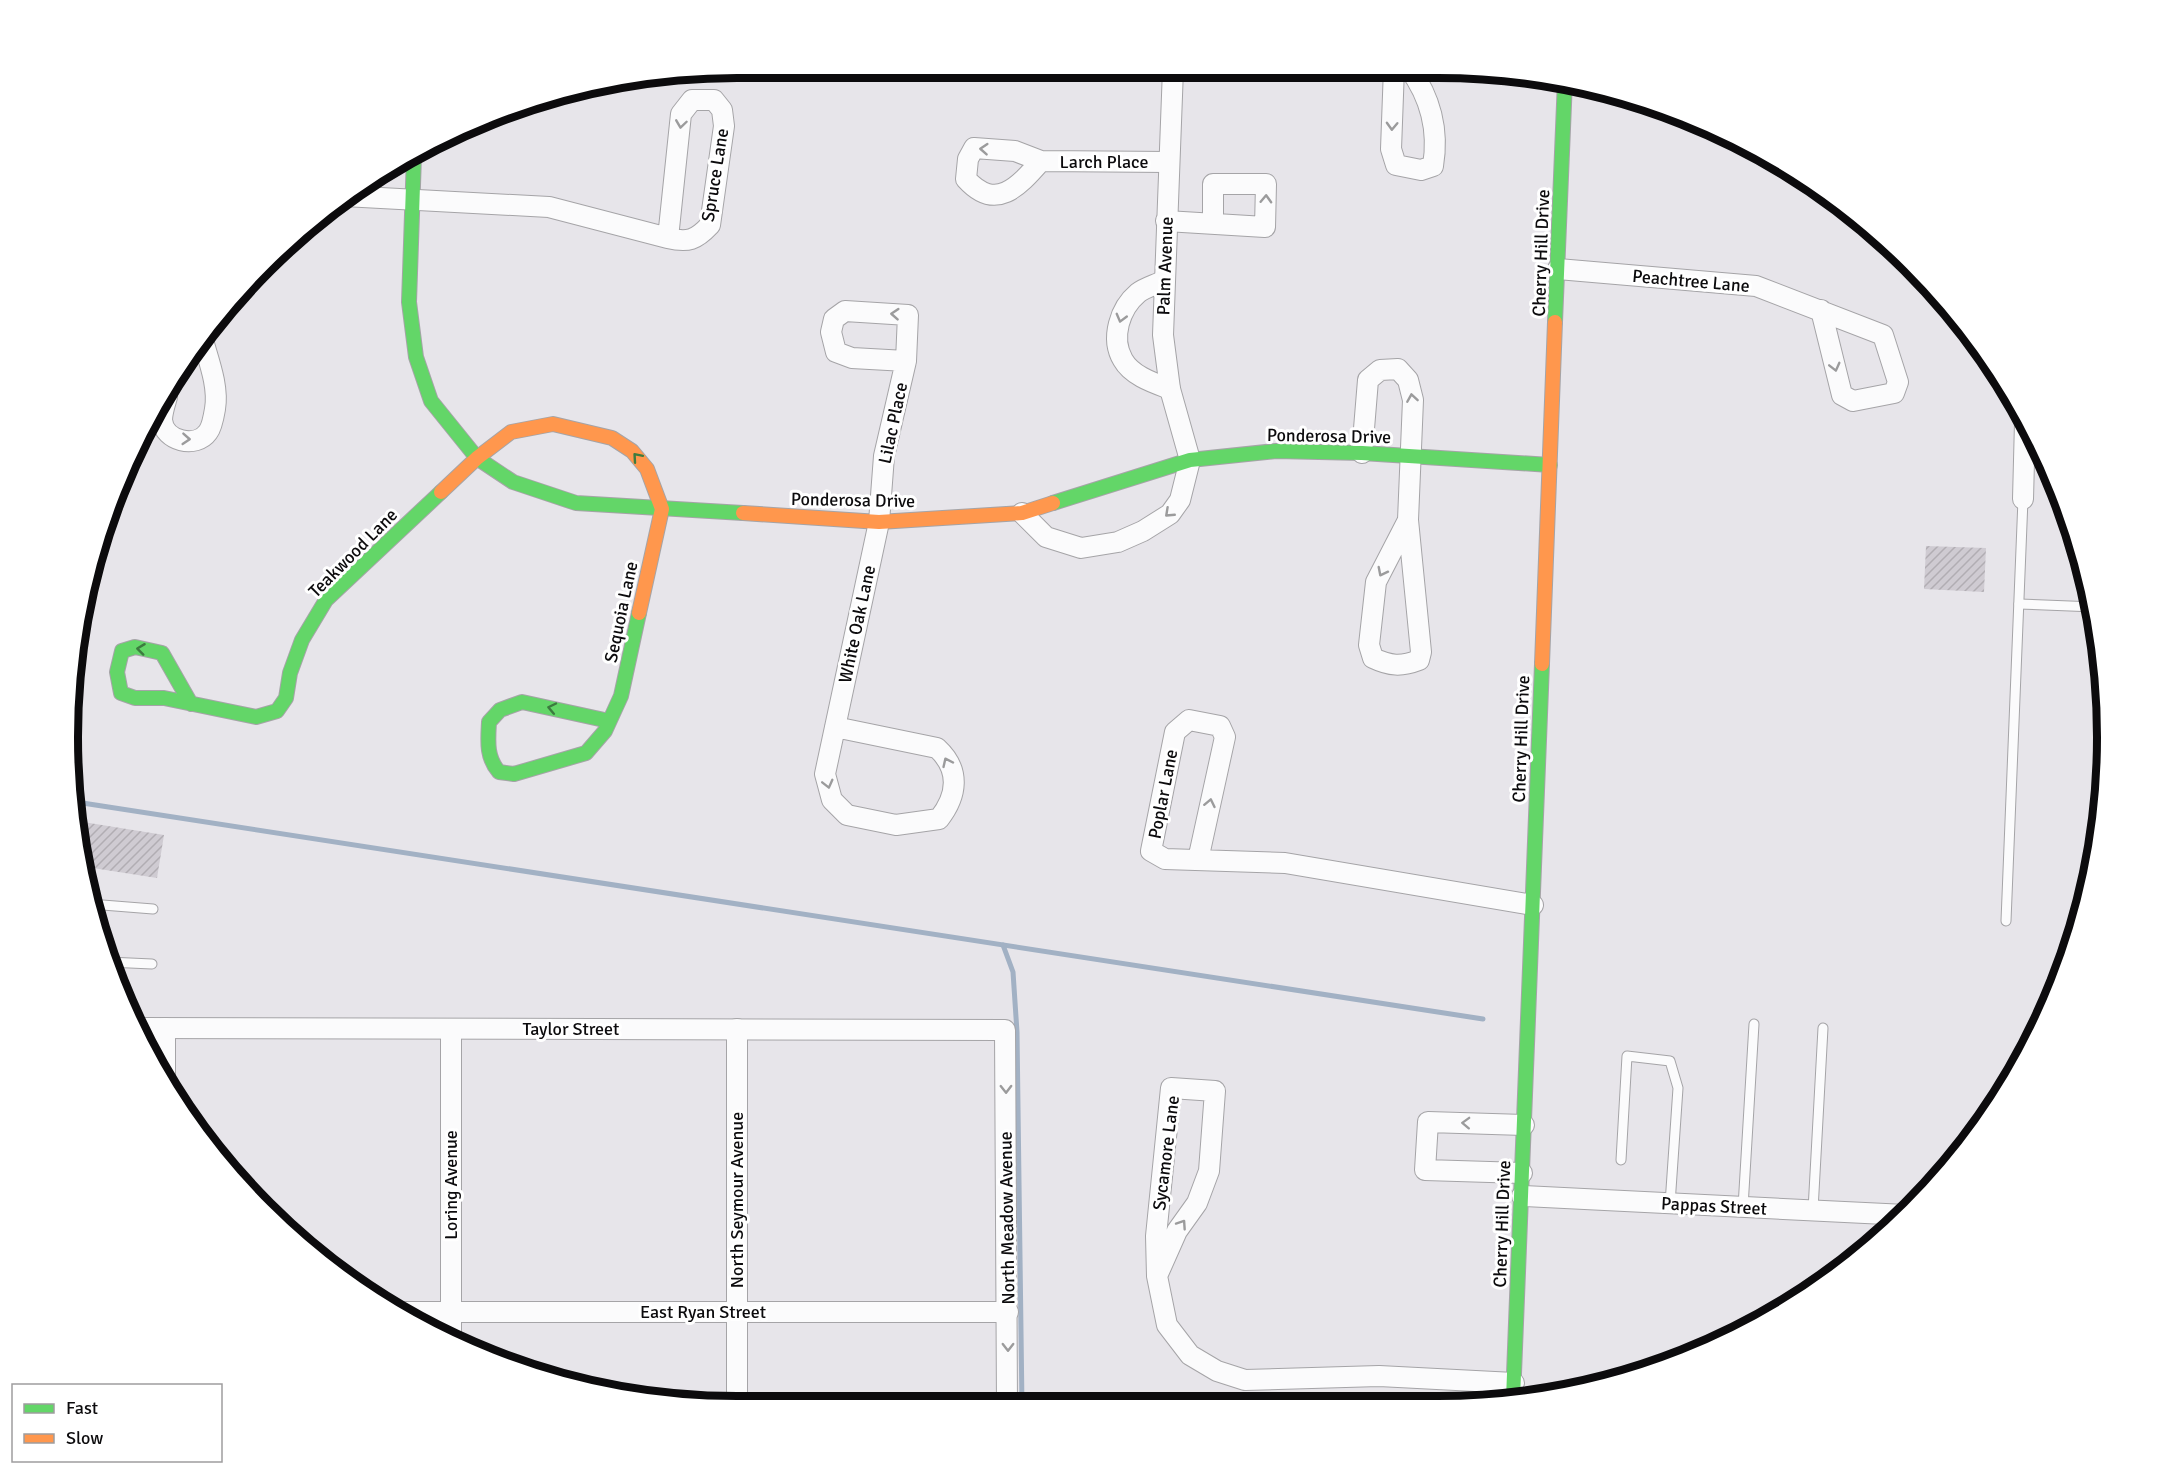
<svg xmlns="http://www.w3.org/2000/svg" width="2175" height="1474" font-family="Signika,sans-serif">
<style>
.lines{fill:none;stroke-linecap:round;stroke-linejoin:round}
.stream{stroke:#a2b1c4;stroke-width:5}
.building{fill:url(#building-hatch)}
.lane-casing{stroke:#a5a4a7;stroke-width:11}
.street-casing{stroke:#a5a4a7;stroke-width:22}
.fast-casing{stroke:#a5a4a7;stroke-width:16}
.slow-casing{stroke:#a5a4a7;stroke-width:16}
.lane{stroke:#fbfbfc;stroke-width:9}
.street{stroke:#fbfbfc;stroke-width:20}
.fast{stroke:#63d668;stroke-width:14}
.slow{stroke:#ff974d;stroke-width:14}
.oneway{stroke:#9b9b9c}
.oneway2{stroke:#3c7b3f}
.labels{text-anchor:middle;stroke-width:6;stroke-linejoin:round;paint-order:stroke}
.street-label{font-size:18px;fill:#0c0b0d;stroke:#fff}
.rim{fill:none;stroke:#0c0b0d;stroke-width:8}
</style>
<defs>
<pattern id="building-hatch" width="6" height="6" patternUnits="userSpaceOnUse" patternTransform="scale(1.5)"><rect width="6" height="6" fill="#cfcbd2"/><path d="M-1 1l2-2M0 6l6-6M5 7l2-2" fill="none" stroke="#b1adb3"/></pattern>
</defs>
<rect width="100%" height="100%" fill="#e7e5ea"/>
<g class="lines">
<g class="stream">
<polyline points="76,802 1483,1019"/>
<polyline points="1003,945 1013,972 1017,1032 1022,1406"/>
</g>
</g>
<g class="building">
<polygon points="1926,546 1986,548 1984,592 1924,589"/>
<polygon points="77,821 164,835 157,878 80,866"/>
</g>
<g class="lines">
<g class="lane-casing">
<g id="lane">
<polyline points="2019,604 2095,607"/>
<polyline points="90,904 153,909"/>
<polyline points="2006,921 2023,499"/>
<polyline points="97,929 97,905"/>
<polyline points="108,962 152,964"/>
<polyline points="1621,1160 1627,1056 1670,1061 1678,1088 1670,1204"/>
<polyline points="1743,1207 1754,1024"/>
<polyline points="1813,1210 1823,1028"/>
</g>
</g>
<g class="street-casing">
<g id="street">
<path d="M1394,68L1391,149L1396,165L1421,170L1433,166C1439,130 1431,98 1409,68"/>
<path d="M1041,161C1018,187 996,212 966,179L968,159L974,148L1015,151L1041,161L1168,162"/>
<path d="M344,196L549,207L668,238C688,243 696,240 710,225L724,126L722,110L714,100H692L681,114L668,238"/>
<polyline points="1166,221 1265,227 1266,184 1213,184 1213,224"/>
<polyline points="1558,269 1756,286 1883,335 1898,382 1894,393 1853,401 1842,395 1821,310"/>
<path d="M1163,281C1155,285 1144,288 1138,293C1120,308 1110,338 1123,360C1132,376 1154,383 1170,389"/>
<path d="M167,397C165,404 162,413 162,420C164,441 196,449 208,432C212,427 214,415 215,409C219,386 208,359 202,337"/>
<path d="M1362,453L1368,380L1380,370L1398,369L1408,380L1413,400L1408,520L1421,652L1419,660C1401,667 1390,666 1373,658L1369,645L1376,582L1408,520"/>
<polyline points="2023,499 2025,422"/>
<polyline points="1022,513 1046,537 1081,548 1118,542 1143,531 1170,514 1180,500 1190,460 1170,389 1163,335 1173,69"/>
<path d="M835,727L937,748C961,770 957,796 939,819L896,825L847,815L832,800L825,774L879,522L884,456L906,361L908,315L845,311L834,319L831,332L836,352L852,358L906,361"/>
<polyline points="1198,860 1225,737 1220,726 1189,720 1175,732 1151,851 1165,859 1285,863 1533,905"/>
<polyline points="137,1028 1005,1030 1007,1406"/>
<polyline points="165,1082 165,1028"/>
<polyline points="1522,1173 1425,1170 1428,1122 1524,1125"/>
<polyline points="1522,1196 1906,1215"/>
<polyline points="1157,1276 1177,1231 1197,1203 1209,1171 1215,1091 1171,1088 1156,1236 1157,1276 1167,1325 1190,1355 1217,1371 1245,1380 1379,1376 1514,1383"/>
<polyline points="398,1312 1008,1312"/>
<polyline points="451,1341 451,1029"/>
<polyline points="737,1406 737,1029"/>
</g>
</g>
<g class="fast-casing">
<g id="fast">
<polyline points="414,156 409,302 416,357 431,401 477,458 513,482 576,503 743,513"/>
<polyline points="1555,322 1565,80"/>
<polyline points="1053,503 1190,460 1276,451 1362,453 1550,465"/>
<polyline points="191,704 162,653 135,647 122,651 117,672 121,693 135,698 164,698 256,717 277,711 286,698 290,673 302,640 326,600 441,492"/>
<path d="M609,721L522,702L500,710L489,722C488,741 486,757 499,772L514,774L586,753L605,731L621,696L639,613"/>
<polyline points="1513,1399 1542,664"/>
</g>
</g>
<g class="slow-casing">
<g id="slow">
<polyline points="441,492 477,458 511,432 553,424 612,438 632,451 647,469 662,509 639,613"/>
<polyline points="743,513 879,522 1022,513 1053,503"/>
<polyline points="1542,664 1555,322"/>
</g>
</g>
<use href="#lane" class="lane"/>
<use href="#street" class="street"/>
<use href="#fast" class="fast"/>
<use href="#slow" class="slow"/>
</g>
<defs><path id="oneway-chevron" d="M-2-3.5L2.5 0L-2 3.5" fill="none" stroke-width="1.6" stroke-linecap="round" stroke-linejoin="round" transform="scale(1.5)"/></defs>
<g class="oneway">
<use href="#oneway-chevron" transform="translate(681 124) rotate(98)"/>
<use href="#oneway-chevron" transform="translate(1392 126) rotate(92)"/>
<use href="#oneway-chevron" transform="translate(984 149) rotate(-176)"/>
<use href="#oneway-chevron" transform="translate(1266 199) rotate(-88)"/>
<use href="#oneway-chevron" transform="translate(895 314) rotate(-176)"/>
<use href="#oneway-chevron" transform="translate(1121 318) rotate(105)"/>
<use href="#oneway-chevron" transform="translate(1835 367) rotate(76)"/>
<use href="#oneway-chevron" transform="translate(1412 398) rotate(-99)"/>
<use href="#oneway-chevron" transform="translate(186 439) rotate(4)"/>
<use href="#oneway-chevron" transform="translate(1169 513) rotate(137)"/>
<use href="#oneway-chevron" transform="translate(1382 572) rotate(117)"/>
<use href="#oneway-chevron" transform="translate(947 762) rotate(-115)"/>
<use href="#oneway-chevron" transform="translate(828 784) rotate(76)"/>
<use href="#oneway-chevron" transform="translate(1210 803) rotate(-78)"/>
<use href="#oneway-chevron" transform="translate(1006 1089) rotate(89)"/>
<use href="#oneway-chevron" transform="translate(1466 1123) rotate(-178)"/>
<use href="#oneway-chevron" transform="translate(1182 1224) rotate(-56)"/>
<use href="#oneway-chevron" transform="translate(1008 1347) rotate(90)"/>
</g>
<g class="oneway2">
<use href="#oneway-chevron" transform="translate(637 457) rotate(-131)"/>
<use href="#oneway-chevron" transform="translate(141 649) rotate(-173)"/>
<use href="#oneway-chevron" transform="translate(552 708) rotate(-168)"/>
</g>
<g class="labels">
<g class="street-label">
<text x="1104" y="168">Larch Place</text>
<text transform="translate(715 175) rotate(-81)" y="6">Spruce Lane</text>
<text transform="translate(1541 253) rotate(-88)" y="6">Cherry Hill Drive</text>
<text transform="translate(1165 266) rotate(-88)" y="6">Palm Avenue</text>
<text transform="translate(1691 281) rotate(5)" y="6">Peachtree Lane</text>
<text transform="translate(893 423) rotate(-78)" y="6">Lilac Place</text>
<text transform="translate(1329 436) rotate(1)" y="6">Ponderosa Drive</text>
<text transform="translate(853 500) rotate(1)" y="6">Ponderosa Drive</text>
<text transform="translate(353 553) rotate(-45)" y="6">Teakwood Lane</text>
<text transform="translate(621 612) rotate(-78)" y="6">Sequoia Lane</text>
<text transform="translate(857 624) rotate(-78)" y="6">White Oak Lane</text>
<text transform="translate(1521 739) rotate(-88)" y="6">Cherry Hill Drive</text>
<text transform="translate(1163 794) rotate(-79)" y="6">Poplar Lane</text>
<text x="571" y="1035">Taylor Street</text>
<text transform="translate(1166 1153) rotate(-83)" y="6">Sycamore Lane</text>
<text transform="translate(451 1185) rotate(-90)" y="6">Loring Avenue</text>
<text transform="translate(737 1200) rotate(-90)" y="6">North Seymour Avenue</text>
<text transform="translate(1714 1206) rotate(3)" y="6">Pappas Street</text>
<text transform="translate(1007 1218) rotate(-91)" y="6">North Meadow Avenue</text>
<text transform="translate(1502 1224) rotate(-88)" y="6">Cherry Hill Drive</text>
<text x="703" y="1318">East Ryan Street</text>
</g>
</g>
<path d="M0 0H2175V1474H0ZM737 78H1438A659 659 0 0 1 2097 737V737A659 659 0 0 1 1438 1396H737A659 659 0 0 1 78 737V737A659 659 0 0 1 737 78Z" fill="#fff" fill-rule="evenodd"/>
<path class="rim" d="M737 78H1438A659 659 0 0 1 2097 737V737A659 659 0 0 1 1438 1396H737A659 659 0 0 1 78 737V737A659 659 0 0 1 737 78Z"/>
<rect x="12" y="1384" width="210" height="78" fill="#ffffff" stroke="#9e9d9e" stroke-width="1.5"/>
<rect x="24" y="1404" width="30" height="9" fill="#63d668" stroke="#9e9d9e" stroke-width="1.5"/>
<text x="66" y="1414" font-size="18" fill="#0c0b0d">Fast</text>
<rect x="24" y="1434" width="30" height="9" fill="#ff974d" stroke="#9e9d9e" stroke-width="1.5"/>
<text x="66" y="1444" font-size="18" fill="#0c0b0d">Slow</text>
</svg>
